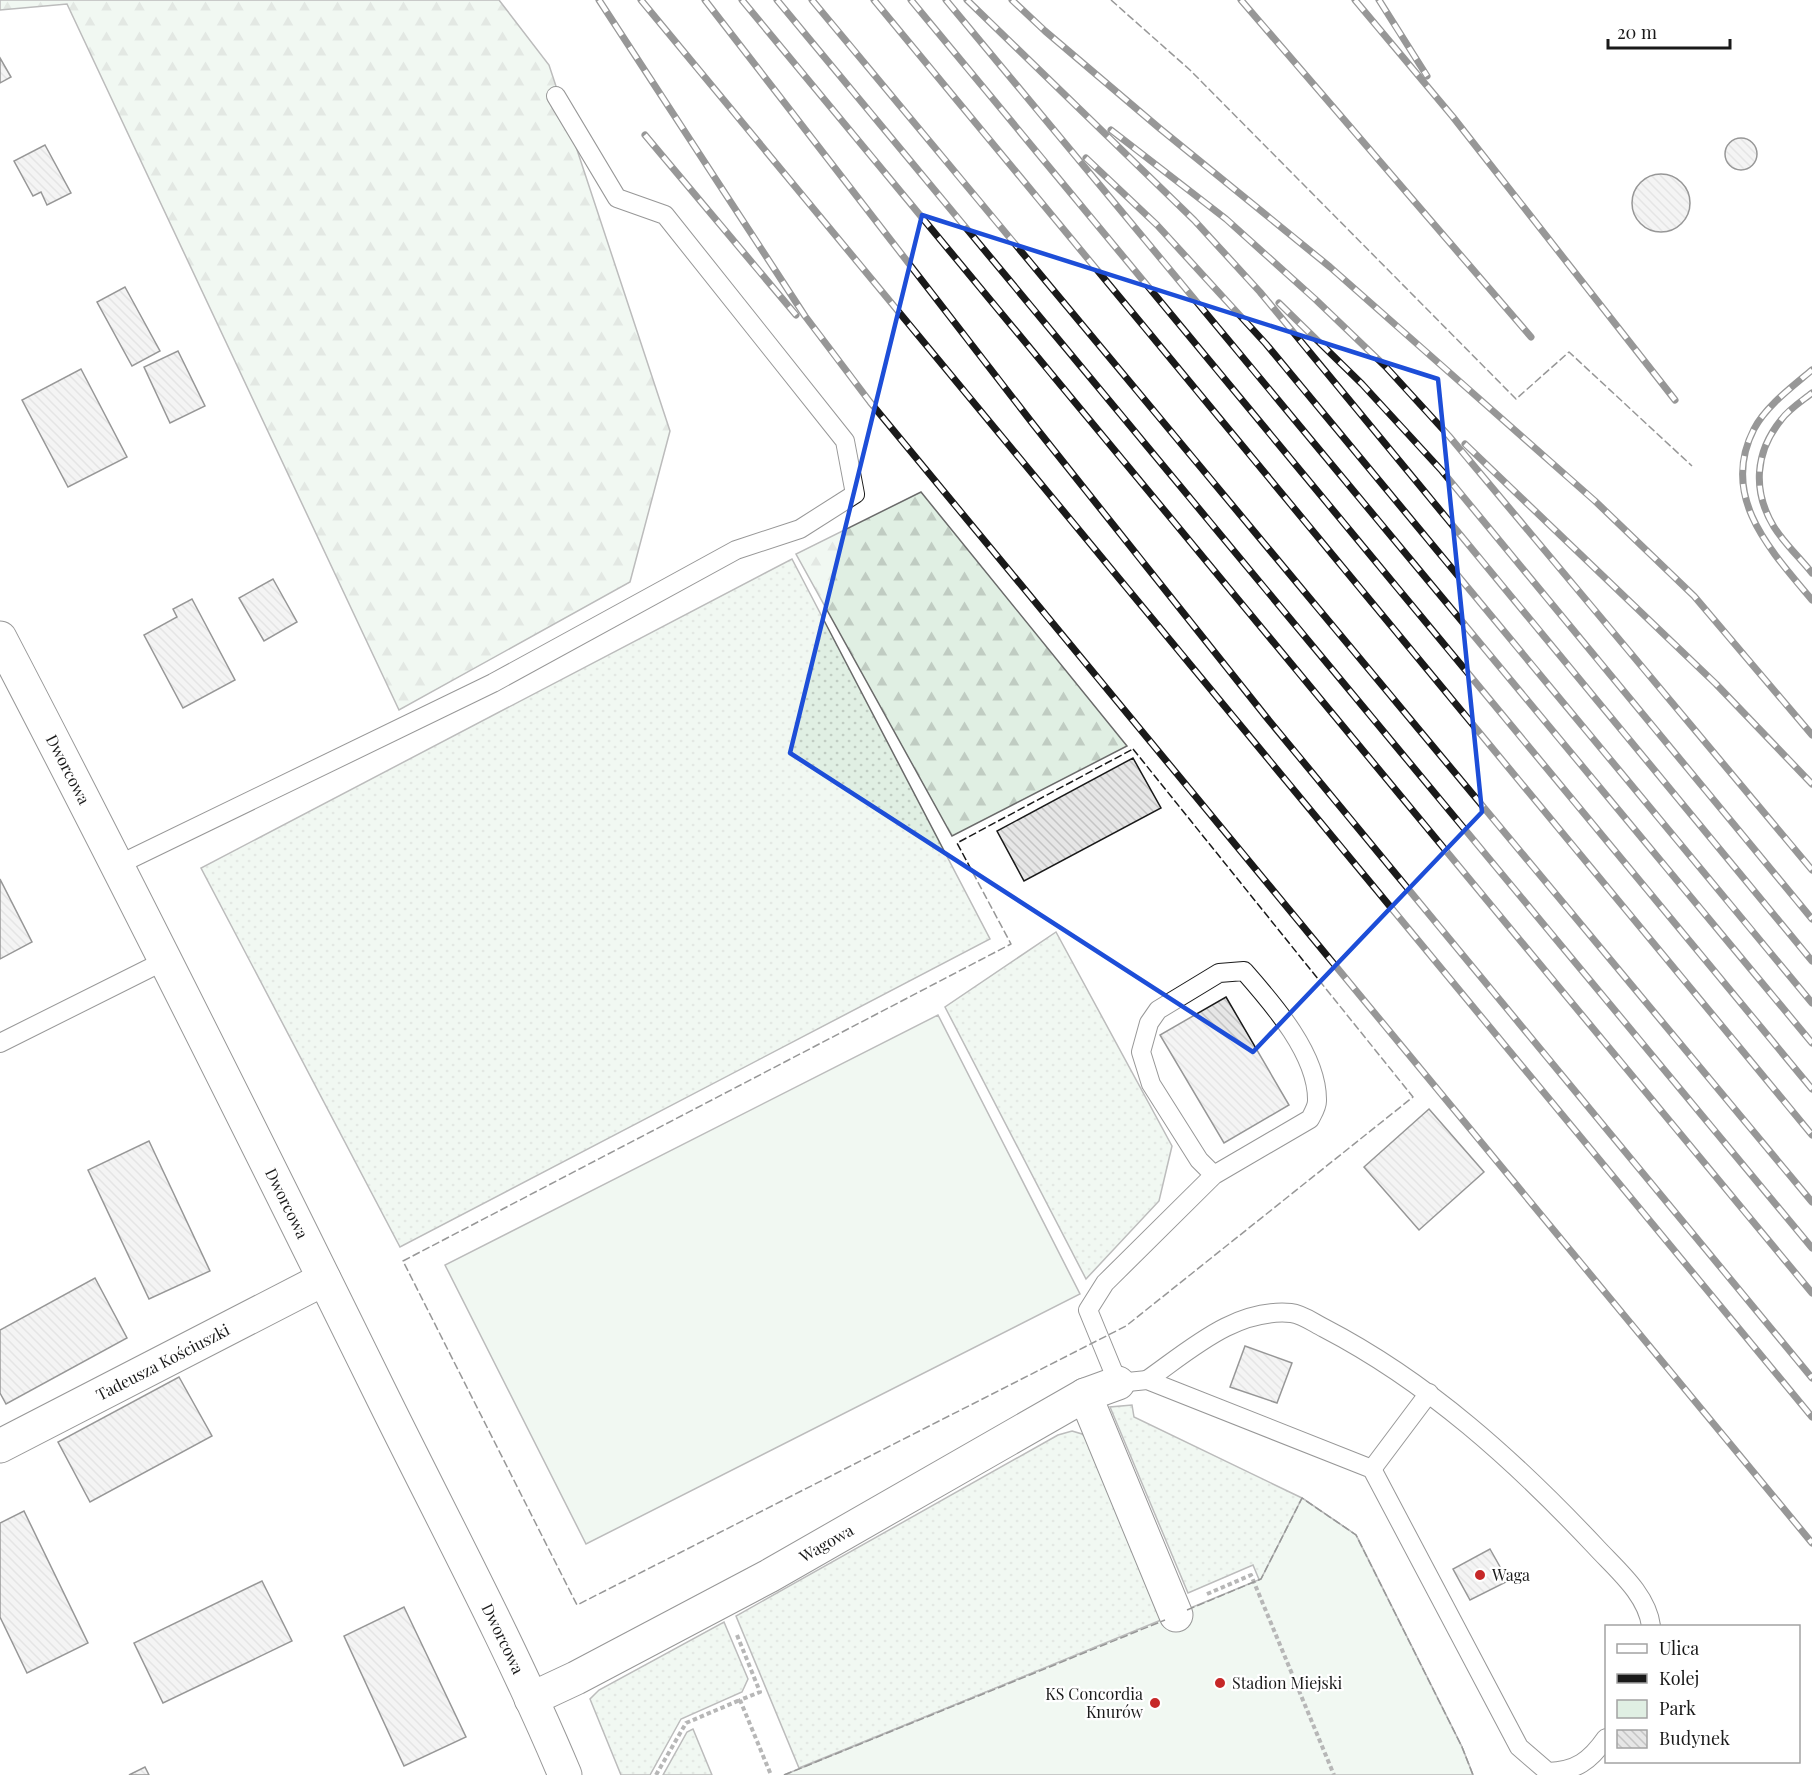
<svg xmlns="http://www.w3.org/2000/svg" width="1812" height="1775" font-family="'Playfair Display',serif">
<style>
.grass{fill:url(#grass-dots);stroke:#6a6a6a;stroke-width:1.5}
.forest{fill:url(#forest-firs);stroke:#6a6a6a;stroke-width:1.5}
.park{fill:#e0efe3;stroke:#6a6a6a;stroke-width:1.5}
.building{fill:url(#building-back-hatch);stroke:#1a1a1a;stroke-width:1.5}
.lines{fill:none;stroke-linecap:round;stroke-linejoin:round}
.service-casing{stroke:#1a1a1a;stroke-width:20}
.minor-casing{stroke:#1a1a1a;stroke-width:35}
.secondary-casing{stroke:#1a1a1a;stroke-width:35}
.path{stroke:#5f5f5f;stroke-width:4;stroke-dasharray:4.5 3;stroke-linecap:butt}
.service{stroke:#fff;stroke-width:18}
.minor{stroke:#fff;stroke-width:33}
.secondary{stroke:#fff;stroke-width:33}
.rail-casing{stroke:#1a1a1a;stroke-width:7}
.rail{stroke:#fff;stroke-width:4.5;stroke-dasharray:14;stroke-linecap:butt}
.fence{stroke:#1a1a1a;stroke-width:1.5;stroke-dasharray:8 3;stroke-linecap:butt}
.marked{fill:none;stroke:#1d4ed8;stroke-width:4.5;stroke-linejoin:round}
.poi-dot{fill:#c62828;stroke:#fff;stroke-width:2}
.labels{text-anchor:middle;stroke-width:4.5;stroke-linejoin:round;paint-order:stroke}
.street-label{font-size:16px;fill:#1a1a1a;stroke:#fff}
.poi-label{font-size:16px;fill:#1a1a1a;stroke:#fff;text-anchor:start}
</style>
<defs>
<pattern id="grass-dots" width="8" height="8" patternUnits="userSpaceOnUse" patternTransform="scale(1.5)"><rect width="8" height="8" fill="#e0efe3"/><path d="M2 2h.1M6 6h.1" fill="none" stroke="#c0ccc2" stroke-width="1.8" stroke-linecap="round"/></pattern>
<pattern id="forest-firs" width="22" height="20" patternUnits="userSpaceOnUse" patternTransform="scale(1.5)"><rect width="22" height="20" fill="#e0efe3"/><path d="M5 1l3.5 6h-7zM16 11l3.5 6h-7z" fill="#c0ccc2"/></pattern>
<pattern id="building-back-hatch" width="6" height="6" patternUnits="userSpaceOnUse" patternTransform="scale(1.5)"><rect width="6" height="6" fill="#e6e6e6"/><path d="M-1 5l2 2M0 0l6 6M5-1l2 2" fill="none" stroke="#c5c5c5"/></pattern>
</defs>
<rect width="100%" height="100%" fill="#fff"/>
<g class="grass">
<polygon points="792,559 990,939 400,1247 201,868"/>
<polygon points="1056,932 1172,1146 1159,1201 1086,1279 945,1007"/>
<polygon points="1132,1405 1134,1417 1302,1498 1356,1535 1462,1747 1473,1775 1340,1775 1253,1565 1188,1593 1110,1407"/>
<polygon points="1072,1431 1082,1434 1092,1443 1166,1619 799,1768 736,1616 1058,1435"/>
<polygon points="724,1622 748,1679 742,1692 681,1719 650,1775 621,1775 590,1699 599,1690"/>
<polygon points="693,1729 712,1775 663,1775 687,1732"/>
</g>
<g class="forest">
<polygon points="0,0 499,0 549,65 670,431 630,582 399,710 67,4 0,10"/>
<polygon points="921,492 1127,746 952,836 796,554"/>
</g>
<g class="park">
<polygon points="938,1015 1080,1294 586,1544 445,1265"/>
<polygon points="1302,1498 1356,1535 1462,1747 1473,1775 784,1775 1261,1579"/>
</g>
<g class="building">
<polygon points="0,58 11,77 0,83"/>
<circle cx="1741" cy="154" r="16"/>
<polygon points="45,145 71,193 47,205 41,192 33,196 14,161"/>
<circle cx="1661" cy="203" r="29"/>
<polygon points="125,287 160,351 132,366 97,302"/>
<polygon points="178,351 205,406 170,423 144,367"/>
<polygon points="81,369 127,457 68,487 22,400"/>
<polygon points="273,579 297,622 264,641 239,598"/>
<polygon points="192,599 235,680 183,708 144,635 177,617 173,609"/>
<polygon points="1133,758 1161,808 1024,881 997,831"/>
<polygon points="0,879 32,942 0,959"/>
<polygon points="1226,997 1289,1105 1224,1143 1160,1035"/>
<polygon points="1429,1109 1484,1172 1419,1230 1364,1167"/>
<polygon points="149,1141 210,1271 149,1299 88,1170"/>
<polygon points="95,1278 127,1338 6,1404 0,1393 0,1330"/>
<polygon points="1245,1346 1292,1363 1277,1403 1230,1387"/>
<polygon points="179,1377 212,1436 90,1502 58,1442"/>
<polygon points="24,1511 88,1643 27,1673 0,1617 0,1523"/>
<polygon points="1490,1549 1508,1581 1470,1600 1453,1569"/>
<polygon points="262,1581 292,1641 163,1703 134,1643"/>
<polygon points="404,1607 466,1737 404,1766 344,1636"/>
<polygon points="145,1767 149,1775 129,1775"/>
</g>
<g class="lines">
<g class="service-casing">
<g id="service">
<polyline points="118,865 493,683 736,550 800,529 855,494 845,441 665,215 617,198 556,96"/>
<polyline points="0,1043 166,960"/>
<path d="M1214,1175L1199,1160L1151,1084L1141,1052L1149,1023L1158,1010L1219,973L1244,971C1273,1004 1318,1055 1317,1101C1317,1107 1313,1113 1310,1119L1214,1175L1105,1283L1088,1310L1118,1383L1147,1380L1372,1469L1519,1747L1548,1772C1576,1771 1590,1761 1606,1738"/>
<path d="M1147,1380C1190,1350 1235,1308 1291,1313C1302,1314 1314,1323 1324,1328C1428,1382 1515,1461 1595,1546C1616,1569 1647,1594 1651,1626"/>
<polyline points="1372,1469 1429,1393"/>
</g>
</g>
<g class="minor-casing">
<g id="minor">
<polyline points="1085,1395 1176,1615"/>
<path id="s1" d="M0,1446L324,1279"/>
<path id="s2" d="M531,1699L576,1678L769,1576L1085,1395L1118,1383"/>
</g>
</g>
<g class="secondary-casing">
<g id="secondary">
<path id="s3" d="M0,638C130,887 255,1138 379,1390C442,1518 510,1644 565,1775"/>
</g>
</g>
<g class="path">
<polyline points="1207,1594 1251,1575 1334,1775"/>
<polyline points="737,1635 760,1692 740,1700 771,1775"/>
<polyline points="656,1775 686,1723 740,1700"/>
</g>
<use href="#service" class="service"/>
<use href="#minor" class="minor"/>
<use href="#secondary" class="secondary"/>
<g class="rail-casing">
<g id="rail">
<polyline points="599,0 805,316 870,402 1812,1543"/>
<polyline points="641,0 1812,1417"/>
<polyline points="705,0 1033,424 1267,718 1812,1378"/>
<polyline points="742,0 1812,1293"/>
<polyline points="777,0 1812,1248"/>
<polyline points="812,0 1812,1202"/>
<polyline points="874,0 1812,1135"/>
<polyline points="911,0 1812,1089"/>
<polyline points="946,0 1812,1043"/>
<polyline points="967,0 1194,220 1260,292 1812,961"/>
<polyline points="1012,0 1045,31 1158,127 1330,267 1595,501 1694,596 1812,735"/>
<polyline points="1241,0 1531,337"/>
<polyline points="1355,0 1453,117 1675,400"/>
<polyline points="1379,0 1427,76"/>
<polyline points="1111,130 1226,219 1315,299 1385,366 1449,436 1812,870"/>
<polyline points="645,135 796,315"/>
<polyline points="1086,158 1157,225 1266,344 1812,1003"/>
<polyline points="1279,303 1362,384 1442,471 1812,919"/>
<path d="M1812,370C1792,387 1766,406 1754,429C1719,497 1771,551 1812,600"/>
<path d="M1812,393C1802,401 1789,409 1781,420C1755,452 1752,491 1774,527C1784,543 1800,558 1812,573"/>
<polyline points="1465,444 1716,684 1812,784"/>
</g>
</g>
<use href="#rail" class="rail"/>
<g class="fence">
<polyline points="1111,0 1190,70 1516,399 1569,352 1692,466"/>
<polygon points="1133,749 1413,1097 1126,1326 577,1605 403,1261 1011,944 957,843"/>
<polyline points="1187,1610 1261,1579 1302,1498 1356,1535 1462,1747 1473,1775"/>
<polyline points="784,1775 1165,1620"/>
</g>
</g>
<path d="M0 0H1812V1775H0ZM922,215L1438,379L1482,812L1253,1052L790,753Z" fill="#fff" fill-opacity=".55" fill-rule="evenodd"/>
<path class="marked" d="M922,215L1438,379L1482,812L1253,1052L790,753Z"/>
<g class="poi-dot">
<circle cx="1480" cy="1575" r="6"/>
<circle cx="1220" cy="1683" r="6"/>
<circle cx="1155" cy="1703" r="6"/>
</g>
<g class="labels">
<g class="street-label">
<text dy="6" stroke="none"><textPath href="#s3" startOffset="148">Dworcowa</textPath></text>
<text dy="6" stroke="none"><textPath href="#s3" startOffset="634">Dworcowa</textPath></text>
<text dy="6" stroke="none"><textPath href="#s1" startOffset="183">Tadeusza Kościuszki</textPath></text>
<text dy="6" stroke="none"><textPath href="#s2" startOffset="334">Wagowa</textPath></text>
<text dy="6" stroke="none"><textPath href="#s3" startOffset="1120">Dworcowa</textPath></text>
</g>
<g class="poi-label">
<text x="1492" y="1581">Waga</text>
<text x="1232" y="1689">Stadion Miejski</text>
<text x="1143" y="1700" text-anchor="end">KS Concordia<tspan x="1143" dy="18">Knurów</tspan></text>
</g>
</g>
<rect x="1605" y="1625" width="195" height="138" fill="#ffffff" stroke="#a3a3a3" stroke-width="1.5"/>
<rect x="1617" y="1644" width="30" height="9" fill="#ffffff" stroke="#a3a3a3" stroke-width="1.5"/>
<text x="1659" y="1655" font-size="18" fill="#1a1a1a">Ulica</text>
<rect x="1617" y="1674" width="30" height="9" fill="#1a1a1a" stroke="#a3a3a3" stroke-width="1.5"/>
<text x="1659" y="1685" font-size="18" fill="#1a1a1a">Kolej</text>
<rect x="1617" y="1700" width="30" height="18" fill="#e0efe3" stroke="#a3a3a3" stroke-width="1.5"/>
<text x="1659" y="1715" font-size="18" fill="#1a1a1a">Park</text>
<rect x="1617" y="1730" width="30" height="18" fill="url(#building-back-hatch)" stroke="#a3a3a3" stroke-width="1.5"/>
<text x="1659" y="1745" font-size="18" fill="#1a1a1a">Budynek</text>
<path d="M1608 39v9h122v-9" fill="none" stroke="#1a1a1a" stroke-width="3"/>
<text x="1617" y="39" font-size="18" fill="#1a1a1a" stroke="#ffffff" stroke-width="4.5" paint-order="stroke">20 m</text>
</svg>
